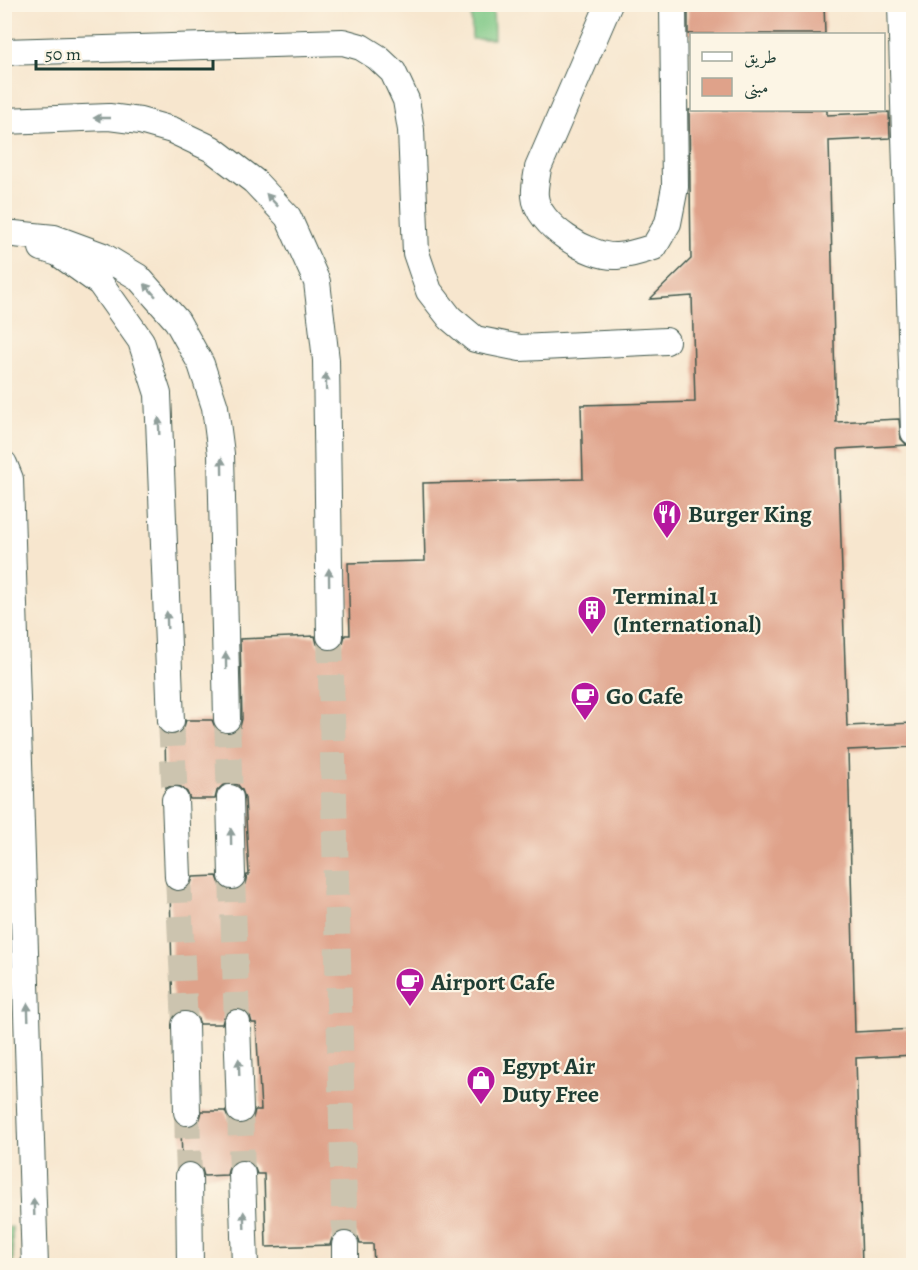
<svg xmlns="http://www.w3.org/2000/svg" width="918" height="1270" font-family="Alegreya,Amiri,serif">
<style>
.green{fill:#7ec886;stroke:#4e825d;stroke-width:1.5}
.building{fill:#dfa28a}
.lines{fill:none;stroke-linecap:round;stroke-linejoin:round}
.minor-tunnel{stroke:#ccc4af;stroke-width:26;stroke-dasharray:26 13;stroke-linecap:butt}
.minor-casing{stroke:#3f564b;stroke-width:28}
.minor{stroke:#fff;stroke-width:26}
.oneway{fill:#8f9e9a}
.labels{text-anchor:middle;stroke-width:4.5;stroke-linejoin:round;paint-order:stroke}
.poi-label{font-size:24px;font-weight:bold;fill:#1f3d34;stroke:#fcf5e5;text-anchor:start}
</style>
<rect width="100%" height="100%" fill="#fcf5e5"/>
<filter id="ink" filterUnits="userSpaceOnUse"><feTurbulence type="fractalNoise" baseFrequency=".0167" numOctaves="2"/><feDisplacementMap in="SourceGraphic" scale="12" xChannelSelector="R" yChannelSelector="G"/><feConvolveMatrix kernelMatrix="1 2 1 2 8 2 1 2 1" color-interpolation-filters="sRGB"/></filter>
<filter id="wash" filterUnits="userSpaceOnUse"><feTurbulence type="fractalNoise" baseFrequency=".008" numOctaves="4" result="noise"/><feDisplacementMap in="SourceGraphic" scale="24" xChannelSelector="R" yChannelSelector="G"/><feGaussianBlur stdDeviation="1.35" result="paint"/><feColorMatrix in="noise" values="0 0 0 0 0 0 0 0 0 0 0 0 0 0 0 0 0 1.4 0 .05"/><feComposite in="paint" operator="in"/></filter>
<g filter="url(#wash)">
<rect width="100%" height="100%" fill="#f7e6ce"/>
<g class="green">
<polygon points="471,5 493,5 494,39 472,39"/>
<polygon points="12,1227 13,1265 5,1265 5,1228"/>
</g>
<g id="blocks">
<g class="building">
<polygon points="688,4 824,4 825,34 688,34"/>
<polygon points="689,110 827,110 827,115 889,112 890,138 829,141 836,422 899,419 901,439 907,445 838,449 847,726 914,723 914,747 848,750 855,1032 914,1029 914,1055 856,1058 862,1266 374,1266 373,1244 360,1244 358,1237 352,1232 346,1230 337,1232 332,1238 330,1245 266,1247 264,1174 257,1174 254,1166 249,1161 242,1159 234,1162 229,1167 227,1175 204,1176 202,1169 197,1163 189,1161 182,1163 181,1126 188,1127 195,1124 200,1119 202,1111 225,1111 228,1118 232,1123 240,1125 248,1122 253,1118 255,1110 261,1110 256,1023 252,1023 250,1016 245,1010 237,1008 229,1011 224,1017 222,1024 200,1024 197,1017 193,1012 185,1010 178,1012 173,1016 170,889 178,892 185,890 191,884 193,877 217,876 220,884 224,889 232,891 239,889 245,884 247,875 249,875 245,798 242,790 238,785 230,783 222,786 217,791 215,799 190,799 187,792 181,787 174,785 166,788 165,734 172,736 179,733 184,727 186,720 212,720 215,727 220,732 227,734 234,732 240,727 242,719 240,639 315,636 317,644 323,649 331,651 338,649 343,643 345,635 350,635 348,563 425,561 423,483 583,479 581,405 695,402 692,296 650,299 691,259"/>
</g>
</g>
</g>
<g filter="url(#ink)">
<use href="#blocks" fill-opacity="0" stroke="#3f564b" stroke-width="1.5"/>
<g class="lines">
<g class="minor-tunnel">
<polyline points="330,636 345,1245"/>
<polyline points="227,719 230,798"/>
<polyline points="171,721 175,800"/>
<polyline points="232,876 237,1023"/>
<polyline points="178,877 185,1025"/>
<polyline points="240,1110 242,1174"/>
<polyline points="187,1112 189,1176"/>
</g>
<g class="minor-casing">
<g id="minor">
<path d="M609,4L538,168C537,177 534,187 535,196C537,225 590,258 617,256C629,255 642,251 654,247L668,223L675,187L673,4"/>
<polyline points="901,4 914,432"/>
<polyline points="4,52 343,42 361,47 377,57 393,72 406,100 411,130 416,253 429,291 450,318 475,339 520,348 666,341"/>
<polyline points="4,121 109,117 140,121 172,130 212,149 254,181 288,217 317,282 326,360 330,636"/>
<polyline points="4,233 54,238 103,256 138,277 177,321 201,364 215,407 221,454 227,719"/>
<polyline points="42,248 58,253 100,283 141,341 158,394 171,721"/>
<polyline points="4,464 10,479 35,1266"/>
<polyline points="230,798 232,876"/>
<polyline points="175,800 178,877"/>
<polyline points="237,1023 240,1110"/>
<polyline points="185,1025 187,1112"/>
<polyline points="242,1174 245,1266"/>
<polyline points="189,1176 190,1266"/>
<polyline points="345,1245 345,1266"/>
</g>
</g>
<use href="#minor" class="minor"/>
</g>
<defs><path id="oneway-solid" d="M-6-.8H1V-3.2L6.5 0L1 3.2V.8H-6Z" transform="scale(1.5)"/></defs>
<g class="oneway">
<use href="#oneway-solid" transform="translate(102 118) rotate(180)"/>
<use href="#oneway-solid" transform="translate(272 200) rotate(-133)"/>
<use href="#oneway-solid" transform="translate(150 290) rotate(-131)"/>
<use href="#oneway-solid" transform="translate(326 382) rotate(-91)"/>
<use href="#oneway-solid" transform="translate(159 426) rotate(-92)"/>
<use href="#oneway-solid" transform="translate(222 466) rotate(-91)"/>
<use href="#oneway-solid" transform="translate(329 577) rotate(-91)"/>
<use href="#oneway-solid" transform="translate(167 620) rotate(-92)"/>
<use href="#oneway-solid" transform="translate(226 661) rotate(-91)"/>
<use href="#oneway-solid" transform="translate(231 837) rotate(-91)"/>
<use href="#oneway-solid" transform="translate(28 1012) rotate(-92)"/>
<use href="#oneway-solid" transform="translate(239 1067) rotate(-92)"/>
<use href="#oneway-solid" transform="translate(34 1207) rotate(-92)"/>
<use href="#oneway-solid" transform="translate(244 1220) rotate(-92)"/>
</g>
</g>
<defs>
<g id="restaurant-pin" transform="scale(1.5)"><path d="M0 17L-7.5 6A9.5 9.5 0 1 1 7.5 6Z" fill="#b5179e" stroke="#fcf5e5"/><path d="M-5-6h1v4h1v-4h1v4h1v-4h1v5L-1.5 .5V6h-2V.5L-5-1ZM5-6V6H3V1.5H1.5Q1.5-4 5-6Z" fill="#fff"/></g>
<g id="building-pin" transform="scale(1.5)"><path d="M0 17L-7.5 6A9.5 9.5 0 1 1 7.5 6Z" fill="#b5179e" stroke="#fcf5e5"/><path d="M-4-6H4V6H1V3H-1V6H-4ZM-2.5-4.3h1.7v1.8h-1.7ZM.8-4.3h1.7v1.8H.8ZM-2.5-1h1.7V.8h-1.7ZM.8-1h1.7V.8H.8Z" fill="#fff"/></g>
<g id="cafe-pin" transform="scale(1.5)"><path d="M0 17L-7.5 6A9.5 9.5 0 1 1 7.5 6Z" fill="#b5179e" stroke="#fcf5e5"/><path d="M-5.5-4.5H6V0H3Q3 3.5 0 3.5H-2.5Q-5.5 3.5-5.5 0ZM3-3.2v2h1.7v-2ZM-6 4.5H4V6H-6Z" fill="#fff"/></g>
<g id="shop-pin" transform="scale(1.5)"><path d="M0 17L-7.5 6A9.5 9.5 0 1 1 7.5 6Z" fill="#b5179e" stroke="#fcf5e5"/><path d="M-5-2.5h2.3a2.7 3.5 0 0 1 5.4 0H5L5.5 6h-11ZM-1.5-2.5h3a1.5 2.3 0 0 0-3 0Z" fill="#fff"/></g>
</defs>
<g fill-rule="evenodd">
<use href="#restaurant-pin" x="667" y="514"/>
<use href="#building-pin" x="592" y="610"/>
<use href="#cafe-pin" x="585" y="696"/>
<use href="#cafe-pin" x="410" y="982"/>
<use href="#shop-pin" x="481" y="1080"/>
</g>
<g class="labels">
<g class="poi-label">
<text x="688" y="522">Burger King</text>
<text x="613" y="604">Terminal 1<tspan x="613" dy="28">(International)</tspan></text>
<text x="606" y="704">Go Cafe</text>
<text x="431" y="990">Airport Cafe</text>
<text x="502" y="1074">Egypt Air<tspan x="502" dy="28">Duty Free</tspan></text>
</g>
</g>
<rect width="918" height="1270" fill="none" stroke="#fcf5e5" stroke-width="24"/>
<rect x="690" y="33" width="195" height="78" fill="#fcf5e5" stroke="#a4ab9e" stroke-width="1.5"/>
<rect x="702" y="52" width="30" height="9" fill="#ffffff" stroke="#a4ab9e" stroke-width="1.5"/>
<text x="744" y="63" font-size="18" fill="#1f3d34">طريق</text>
<rect x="702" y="78" width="30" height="18" fill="#dfa28a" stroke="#a4ab9e" stroke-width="1.5"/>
<text x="744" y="93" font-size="18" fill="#1f3d34">مبنى</text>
<path d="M36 60v9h177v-9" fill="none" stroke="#1f3d34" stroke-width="3"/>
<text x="45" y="60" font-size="18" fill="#1f3d34" stroke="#fcf5e5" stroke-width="4.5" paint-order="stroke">50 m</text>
</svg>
